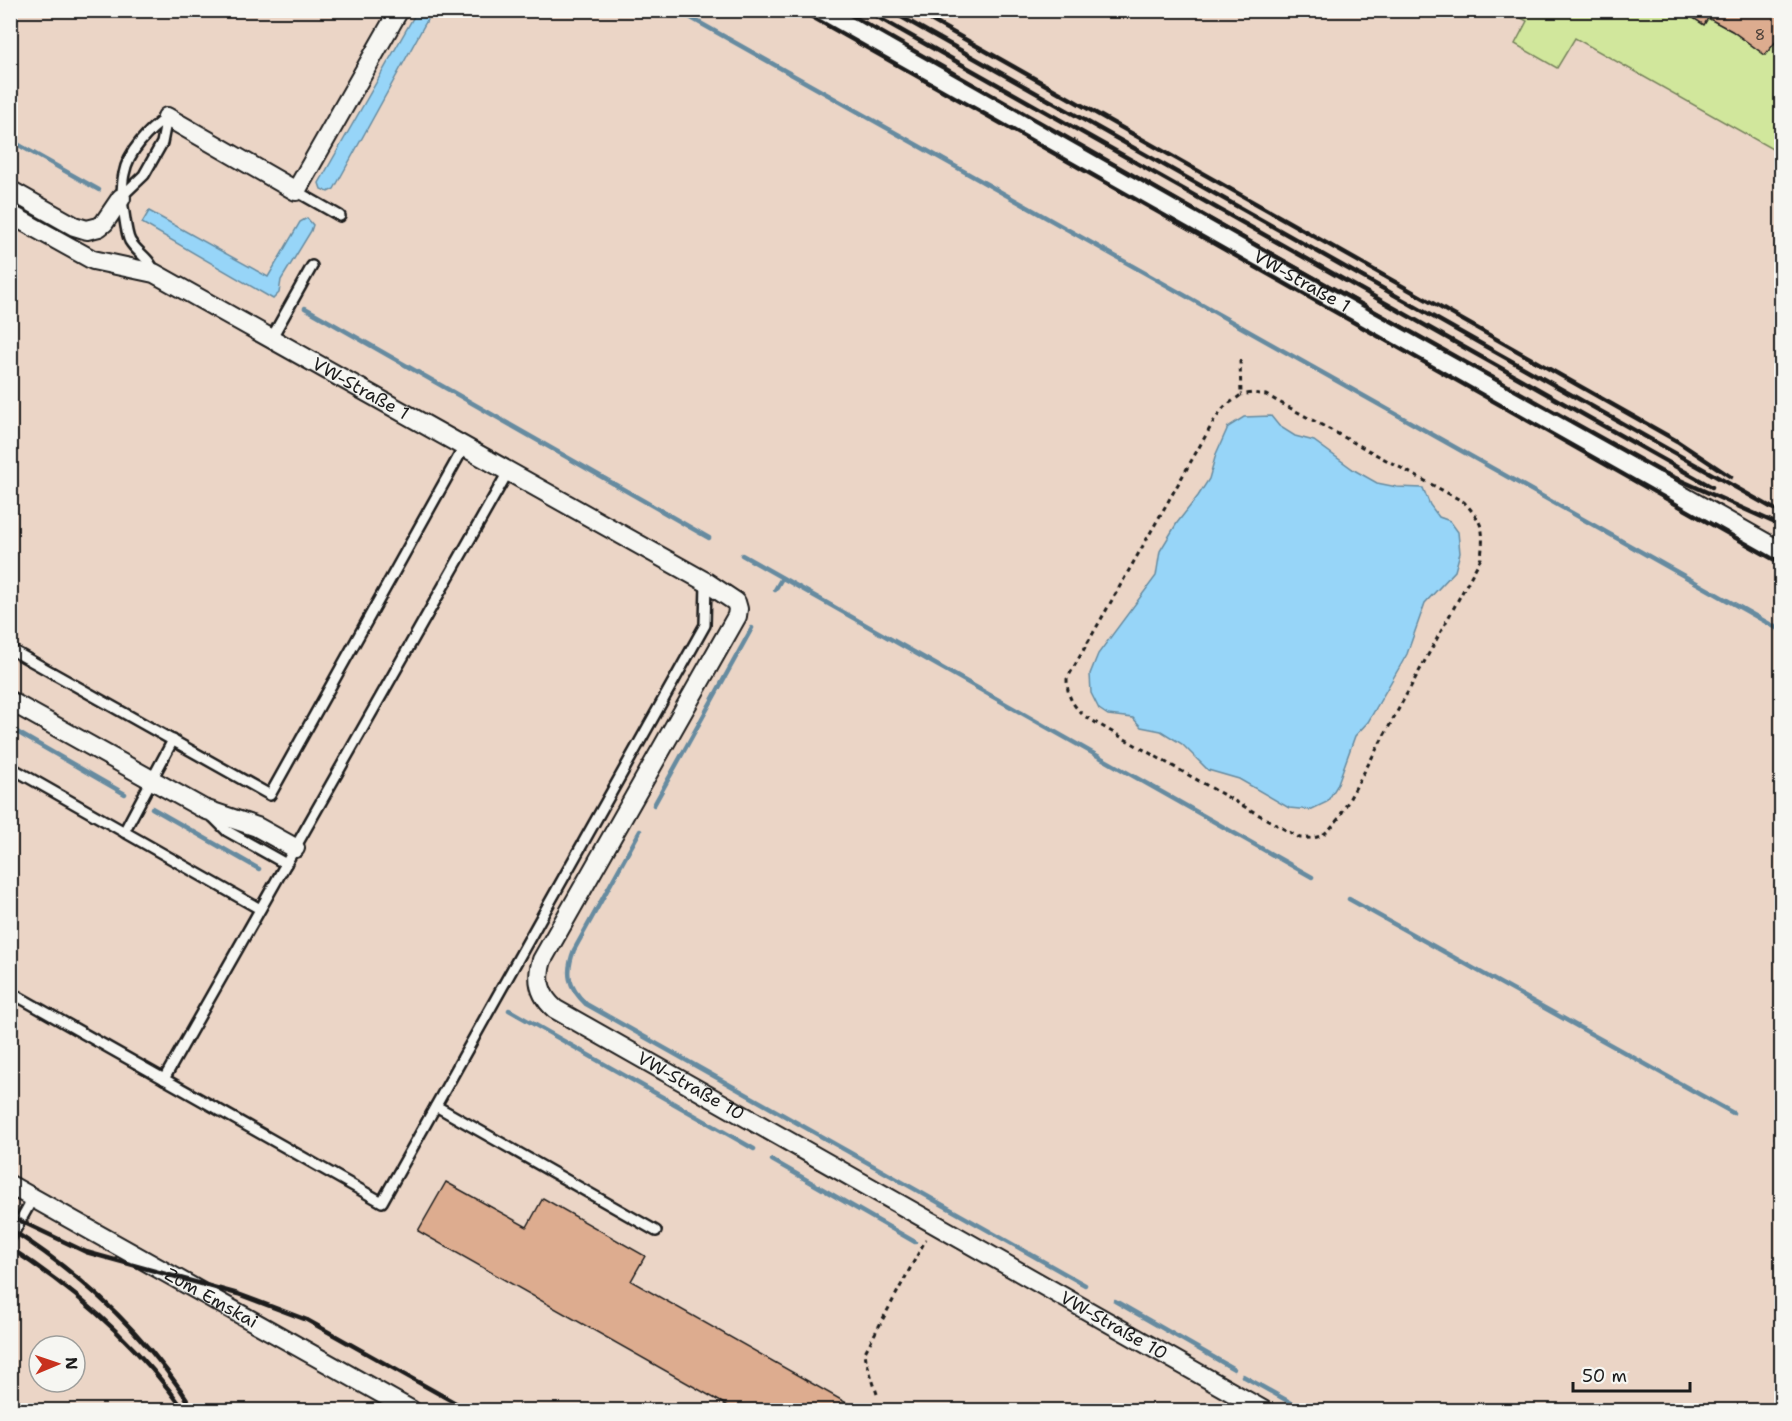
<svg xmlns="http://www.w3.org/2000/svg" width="1792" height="1421" font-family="'Shantell Sans',sans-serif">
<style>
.built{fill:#ebd5c6;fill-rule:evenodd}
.green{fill:#d1e79c;stroke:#76825c;stroke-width:1.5}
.water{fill:#97d5f8;stroke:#668ba0;stroke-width:1.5}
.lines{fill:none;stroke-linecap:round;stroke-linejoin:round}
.stream{stroke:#668ba0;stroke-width:4.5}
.building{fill:#ddac8f;stroke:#1c1c1c;stroke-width:1.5}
.lane-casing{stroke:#1c1c1c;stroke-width:14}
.street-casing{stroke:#1c1c1c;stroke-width:22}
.path{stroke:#1c1c1c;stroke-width:3;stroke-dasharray:4.5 4.5;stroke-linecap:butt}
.lane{stroke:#f6f6f2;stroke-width:9}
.street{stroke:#f6f6f2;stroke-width:18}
.rail{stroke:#1c1c1c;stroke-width:4.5}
.labels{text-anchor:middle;stroke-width:4.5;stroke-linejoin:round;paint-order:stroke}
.number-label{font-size:15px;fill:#4c4039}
.street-label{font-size:18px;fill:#1c1c1c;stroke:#f6f6f2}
</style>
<rect width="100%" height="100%" fill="#f1e7de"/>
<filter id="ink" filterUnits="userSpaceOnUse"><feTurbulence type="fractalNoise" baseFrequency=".0167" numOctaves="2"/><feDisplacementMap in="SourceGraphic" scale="12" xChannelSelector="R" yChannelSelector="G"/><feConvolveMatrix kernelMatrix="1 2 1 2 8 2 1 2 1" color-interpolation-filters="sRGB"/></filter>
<g filter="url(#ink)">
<path class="built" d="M10,11H1781V1410H11ZM39,1346H75V1382H39Z"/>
<polygon class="green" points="1508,11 1681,11 1704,24 1708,18 1732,31 1765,55 1777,39 1782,42 1781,154 1575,38 1557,68 1515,44 1527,21"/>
<g class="water">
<polygon points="417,11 432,11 334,189 328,192 321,189 319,183"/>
<polygon points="149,211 268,277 300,222 307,218 313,225 311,231 281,280 279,293 273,299 142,223"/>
<polygon points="1271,416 1279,426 1295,436 1314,441 1354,470 1377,483 1397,487 1423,488 1430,505 1439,517 1450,521 1458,532 1460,553 1455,571 1425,603 1407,654 1368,722 1355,736 1337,786 1327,802 1310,810 1289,808 1239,779 1208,770 1182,744 1161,731 1141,727 1133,718 1108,715 1099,709 1091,693 1090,674 1098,654 1156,576 1160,551 1177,523 1198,496 1209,479 1216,454 1228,427 1244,417"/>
</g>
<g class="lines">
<g class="stream">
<polyline points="677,10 1782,631"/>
<polyline points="10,140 99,190"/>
<polyline points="305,308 709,538"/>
<polyline points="742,555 1312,877"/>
<polyline points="775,590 782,578"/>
<polyline points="10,728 125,794"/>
<polyline points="654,805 752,628"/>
<polyline points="152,808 259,869"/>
<path d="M640,831L574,950C565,973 568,987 586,1004L1085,1285"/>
<polyline points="1349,899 1733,1113"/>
<polyline points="509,1010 754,1149"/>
<polyline points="1776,1138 1782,1141"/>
<polyline points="772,1160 915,1242"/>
<polyline points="1115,1301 1234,1369"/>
<polyline points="1243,1376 1304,1410"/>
</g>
</g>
<g class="building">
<polygon points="1681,10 1782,10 1782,34 1765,55 1732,31 1708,18 1704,25"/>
<polygon points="446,1182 527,1227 543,1198 645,1256 631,1281 859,1410 735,1410 418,1231"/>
</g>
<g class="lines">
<g class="lane-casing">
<g id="lane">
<polyline points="296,191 340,216"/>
<polyline points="122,196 144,175 162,143 167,117"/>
<path d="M121,198C123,190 122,182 124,174C128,151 149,130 167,117"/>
<path d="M121,198C125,211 125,232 130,241C138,254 150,258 154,272"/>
<polyline points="271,339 312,266"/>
<polyline points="10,649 270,795 464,447"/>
<polyline points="10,767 260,909"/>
<polyline points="210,814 227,831 286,864"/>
<polyline points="124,832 173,740"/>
<polyline points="10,992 382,1202 705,625 706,582"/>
<polyline points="164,1079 508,472"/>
<polyline points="436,1106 656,1231"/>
<polyline points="10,1239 33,1198"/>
</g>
</g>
<g class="street-casing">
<g id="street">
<path id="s1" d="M821,10L1782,552"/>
<polyline points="167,117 296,191 399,10"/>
<polyline points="10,190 74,226 87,230 99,227 104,223 121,198"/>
<path id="s2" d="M10,214L93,260L154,273L706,582L736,602L738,609L737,616L542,960C536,979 539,995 555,1009L1263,1410"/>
<polyline points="10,701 204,809 257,827 295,848"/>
<path id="s3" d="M10,1185L411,1410"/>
</g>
</g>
<g class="path">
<path d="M1240,360L1241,395L1224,407L1214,421L1067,679C1067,696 1072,704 1084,716L1300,838C1322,839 1325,835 1339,818L1481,558C1484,529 1484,524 1464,502L1266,395L1253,393L1241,395"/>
<polyline points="877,1394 866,1360 865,1352 926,1239"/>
</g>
<use href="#lane" class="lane"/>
<use href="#street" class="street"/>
<g class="rail">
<polyline points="800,10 1782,564"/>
<polyline points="842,10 1282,260 1660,471 1782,526"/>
<polyline points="865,10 1712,487"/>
<polyline points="889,10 1774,509"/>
<polyline points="913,10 1677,441 1731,477"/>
<polyline points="10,1216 86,1252 238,1294 307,1320 468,1410"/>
<path d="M10,1229C84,1276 148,1337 194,1410"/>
<path d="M10,1248C77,1291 138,1345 184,1410"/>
</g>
</g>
</g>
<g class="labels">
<g class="number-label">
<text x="1760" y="40">8</text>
</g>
<g class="street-label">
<text dy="6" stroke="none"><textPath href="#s1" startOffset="552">VW-Straße 1</textPath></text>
<text dy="6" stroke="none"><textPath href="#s2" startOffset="394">VW-Straße 1</textPath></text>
<text dy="6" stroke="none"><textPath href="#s2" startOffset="1446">VW-Straße 10</textPath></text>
<text dy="6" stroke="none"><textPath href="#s3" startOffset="231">Zum Emskai</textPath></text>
<text dy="6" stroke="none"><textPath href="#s2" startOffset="1932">VW-Straße 10</textPath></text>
</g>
</g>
<rect width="1792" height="1421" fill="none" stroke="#f6f6f2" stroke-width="36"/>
<rect x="18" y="18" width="1756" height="1385" fill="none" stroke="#1c1c1c" stroke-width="2" filter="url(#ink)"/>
<g transform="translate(57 1364) rotate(88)"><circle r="28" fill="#f6f6f2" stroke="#9f9f9c" stroke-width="1.5"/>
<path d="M0-4.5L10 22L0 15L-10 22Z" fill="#c8321e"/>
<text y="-9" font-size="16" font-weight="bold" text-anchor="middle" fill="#1c1c1c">N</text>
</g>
<path d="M1573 1382v9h117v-9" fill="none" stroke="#1c1c1c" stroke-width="3"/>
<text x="1582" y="1382" font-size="18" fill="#1c1c1c" stroke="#f6f6f2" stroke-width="4.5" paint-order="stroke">50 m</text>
</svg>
